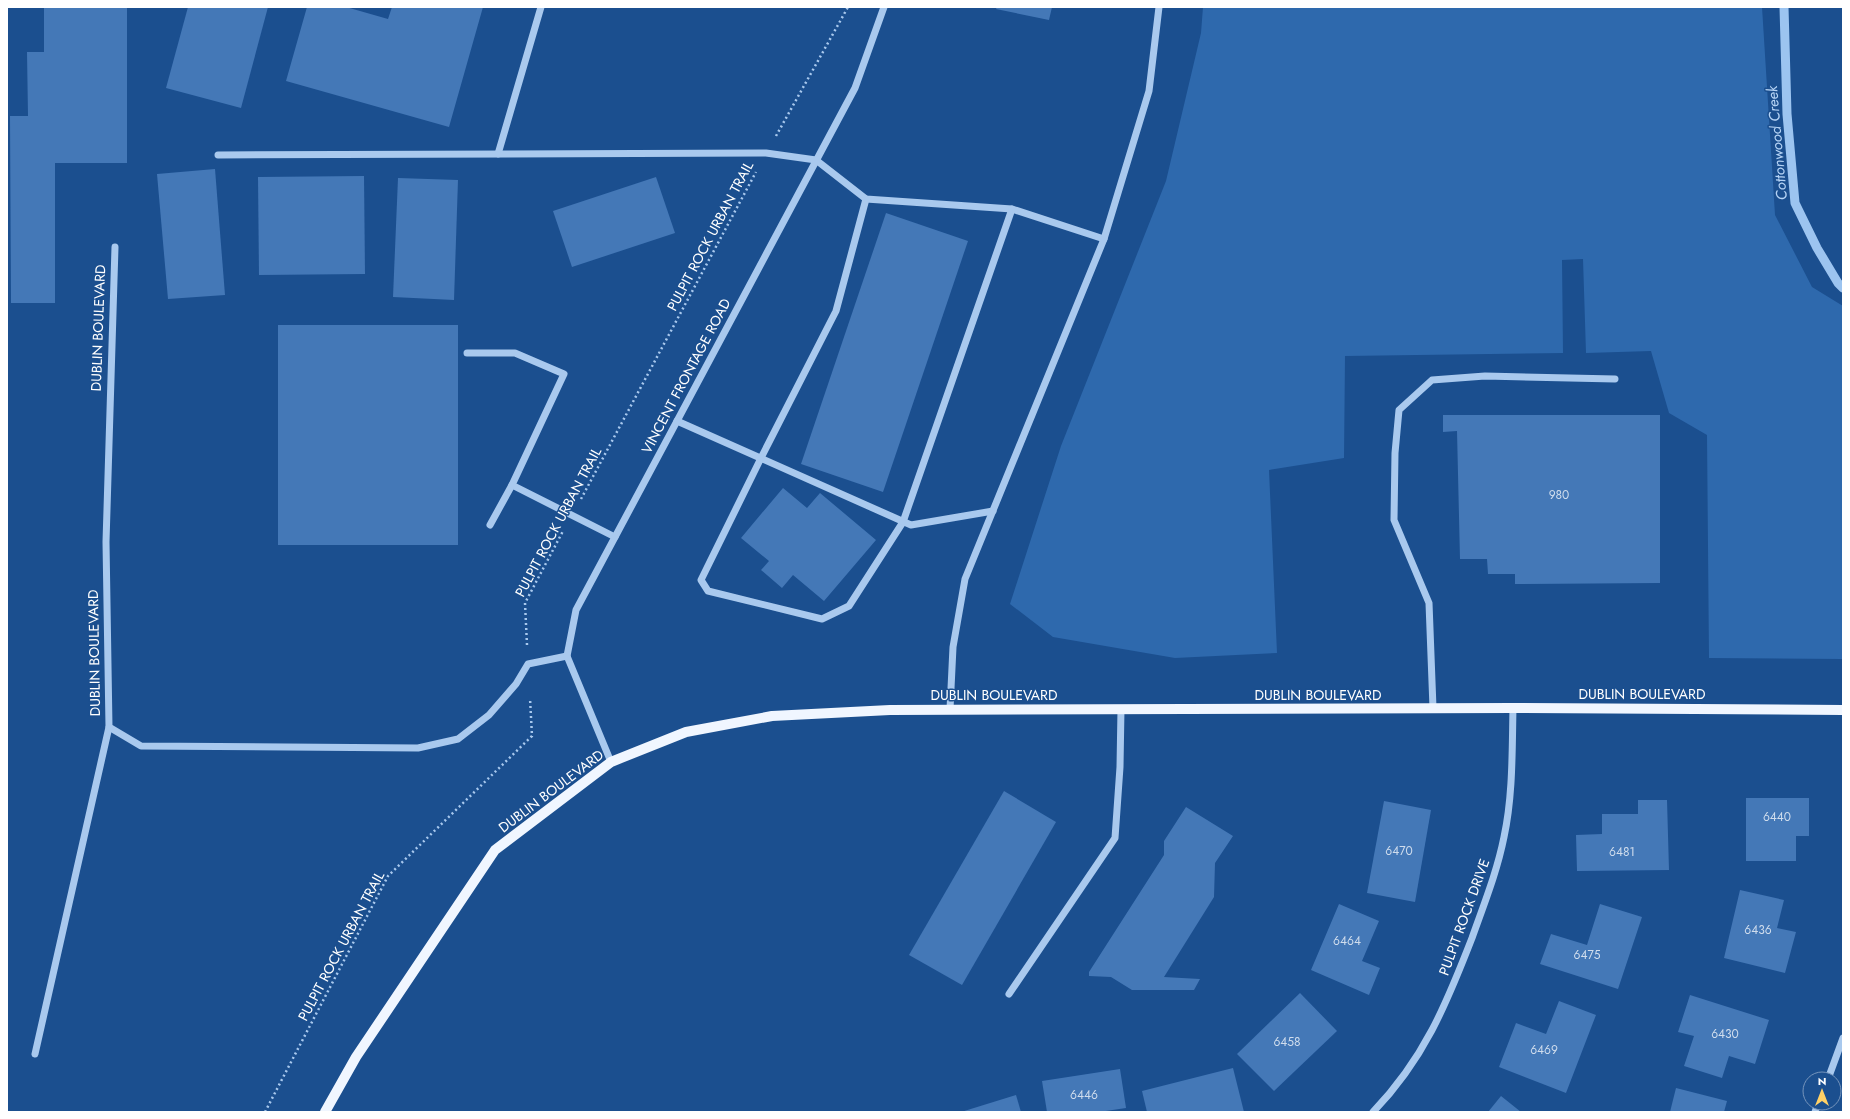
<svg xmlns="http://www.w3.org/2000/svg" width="1850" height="1119" font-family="Jost,sans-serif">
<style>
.green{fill:#2e69ad}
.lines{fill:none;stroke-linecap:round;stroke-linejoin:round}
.stream{stroke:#9cc4f0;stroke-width:9}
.building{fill:#4478b7}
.path{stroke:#a9c9ee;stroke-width:2.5;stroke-dasharray:2 3;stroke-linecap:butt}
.minor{stroke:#a9c9ee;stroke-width:7}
.major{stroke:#f0f6ff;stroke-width:10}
.labels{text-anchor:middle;stroke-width:3;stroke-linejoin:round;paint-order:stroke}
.number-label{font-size:12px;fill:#d0dded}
.street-label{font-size:14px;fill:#fff;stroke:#1b4f8f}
.water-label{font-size:15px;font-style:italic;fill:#b5d3f5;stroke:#1b4f8f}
</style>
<rect width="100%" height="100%" fill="#1b4f8f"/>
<polygon class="green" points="1203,7 1762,7 1775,215 1812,287 1843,306 1843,659 1709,658 1707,435 1669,413 1651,351 1586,353 1583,259 1562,260 1563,353 1345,356 1344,458 1269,470 1277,653 1175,658 1053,637 1010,604 1061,446 1166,181 1201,33"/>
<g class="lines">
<polyline class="stream" points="1784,7 1787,114 1795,203 1817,248 1838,283 1843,288"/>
</g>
<g class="building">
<polygon points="44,7 127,7 127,163 55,163 55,303 11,303 10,116 28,116 27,52 44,52"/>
<polygon points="188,7 268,7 241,108 166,88"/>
<polygon points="307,7 346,7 388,19 392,7 483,7 449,127 286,81"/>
<polygon points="997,7 1052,7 1049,20 996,9"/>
<polygon points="215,169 225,295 168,299 157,174"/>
<polygon points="364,176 365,274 259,275 258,177"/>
<polygon points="656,177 675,233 572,267 553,211"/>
<polygon points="398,178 458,180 454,300 393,297"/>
<polygon points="886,213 968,241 883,492 801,464"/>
<rect x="278" y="325" width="180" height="220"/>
<polygon points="1443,415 1660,415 1660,583 1515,584 1515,574 1488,574 1487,559 1460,559 1457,431 1443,432"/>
<polygon points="783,488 807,508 820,493 876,540 824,601 793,575 782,588 761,570 769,561 741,538"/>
<polygon points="1004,791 1056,822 962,985 909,955"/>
<polygon points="1746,798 1809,798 1809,836 1796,836 1796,861 1746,861"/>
<polygon points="1638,800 1667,800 1669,870 1577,871 1576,835 1602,834 1602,814 1638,814"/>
<polygon points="1384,801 1431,810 1415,902 1367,893"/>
<polygon points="1186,807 1233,836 1215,863 1214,897 1164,977 1200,979 1194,990 1132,990 1111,977 1089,976 1089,972 1164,855 1164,841"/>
<polygon points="1740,890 1784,900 1777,928 1796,932 1785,973 1724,958"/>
<polygon points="1339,904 1379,921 1362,961 1380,968 1369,995 1311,970"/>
<polygon points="1600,904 1642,917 1618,989 1540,964 1551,934 1587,945"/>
<polygon points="1300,993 1337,1031 1274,1091 1237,1054"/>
<polygon points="1690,995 1769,1020 1755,1064 1729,1056 1722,1078 1684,1066 1694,1036 1678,1032"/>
<polygon points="1559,1001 1596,1015 1566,1093 1499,1067 1516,1023 1546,1034"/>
<polygon points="1233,1068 1244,1112 1147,1112 1142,1091"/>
<polygon points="1120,1069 1126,1108 1099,1112 1047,1112 1042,1081"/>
<polygon points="1676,1088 1727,1101 1724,1112 1670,1112"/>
<polygon points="1016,1095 1021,1112 961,1112"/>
<polygon points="1501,1096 1521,1112 1488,1112"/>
</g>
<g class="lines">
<g class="path">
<polyline points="776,136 848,7"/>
<polyline points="581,499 756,172"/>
<polyline points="527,645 525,603 563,531"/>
<polyline points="265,1112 388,876 532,736 530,698"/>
</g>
<g class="minor">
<polyline points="498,154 541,7"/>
<polyline points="218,155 766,153 816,160 866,199 1012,209 1104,239"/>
<polyline points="866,199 836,311 761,458 701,580 708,591 822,619 849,606 903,522 1012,209"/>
<polyline points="115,247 106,542 109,727 141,746 418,748 458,739 489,715 516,684 528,664 567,656"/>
<polyline points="467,353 515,353 564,374 512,485 615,537"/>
<polyline points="677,421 911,525 993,511"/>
<polyline points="490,525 512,485"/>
<polyline points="1433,708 1429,603 1394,520 1395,453 1399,410 1432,380 1485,376 1615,379"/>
<polyline points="950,709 953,647 965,579 1104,239 1149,91 1159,7"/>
<polyline points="611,762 567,656 576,610 855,88 884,7"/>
<polyline points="1009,994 1115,838 1120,767 1121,709"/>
<polyline points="35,1054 109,727"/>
<polyline points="1828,1079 1843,1038"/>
<path d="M1373,1112C1424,1059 1446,1005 1472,938C1484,904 1497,872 1504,837C1513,795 1512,751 1513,708"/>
<polyline points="1815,1112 1818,1103"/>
</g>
<polyline class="major" points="325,1112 356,1057 495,850 611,762 686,732 772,716 890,710 1513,708 1843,710"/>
</g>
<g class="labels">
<g class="number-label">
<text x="1559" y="499">980</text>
<text x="1777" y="821">6440</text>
<text x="1399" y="855">6470</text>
<text x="1622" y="856">6481</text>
<text x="1758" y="934">6436</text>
<text x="1347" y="945">6464</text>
<text x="1587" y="959">6475</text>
<text x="1725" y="1038">6430</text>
<text x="1287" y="1046">6458</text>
<text x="1544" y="1054">6469</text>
<text x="1084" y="1099">6446</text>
</g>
<g class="street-label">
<text transform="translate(710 236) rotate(-62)" y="5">PULPIT ROCK URBAN TRAIL</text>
<text transform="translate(98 328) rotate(-88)" y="5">DUBLIN BOULEVARD</text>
<text transform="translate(686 376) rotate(-62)" y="5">VINCENT FRONTAGE ROAD</text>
<text transform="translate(558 522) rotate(-62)" y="5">PULPIT ROCK URBAN TRAIL</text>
<text transform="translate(94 653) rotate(-91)" y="5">DUBLIN BOULEVARD</text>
<text x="1642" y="699">DUBLIN BOULEVARD</text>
<text x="994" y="700">DUBLIN BOULEVARD</text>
<text x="1318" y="700">DUBLIN BOULEVARD</text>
<text transform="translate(551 791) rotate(-37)" y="5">DUBLIN BOULEVARD</text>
<text transform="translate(1464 917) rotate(-70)" y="5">PULPIT ROCK DRIVE</text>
<text transform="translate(341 946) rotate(-62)" y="5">PULPIT ROCK URBAN TRAIL</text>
</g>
<g class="water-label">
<text transform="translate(1777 143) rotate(-95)" y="5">Cottonwood Creek</text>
</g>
</g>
<rect width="1850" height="1119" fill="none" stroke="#ffffff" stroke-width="16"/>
<g transform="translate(1822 1091)"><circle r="19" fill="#1b4f8f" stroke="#7695bc"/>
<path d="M0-3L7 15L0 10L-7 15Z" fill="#ffd166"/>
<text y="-6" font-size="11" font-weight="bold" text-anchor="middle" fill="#ffffff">N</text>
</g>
</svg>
